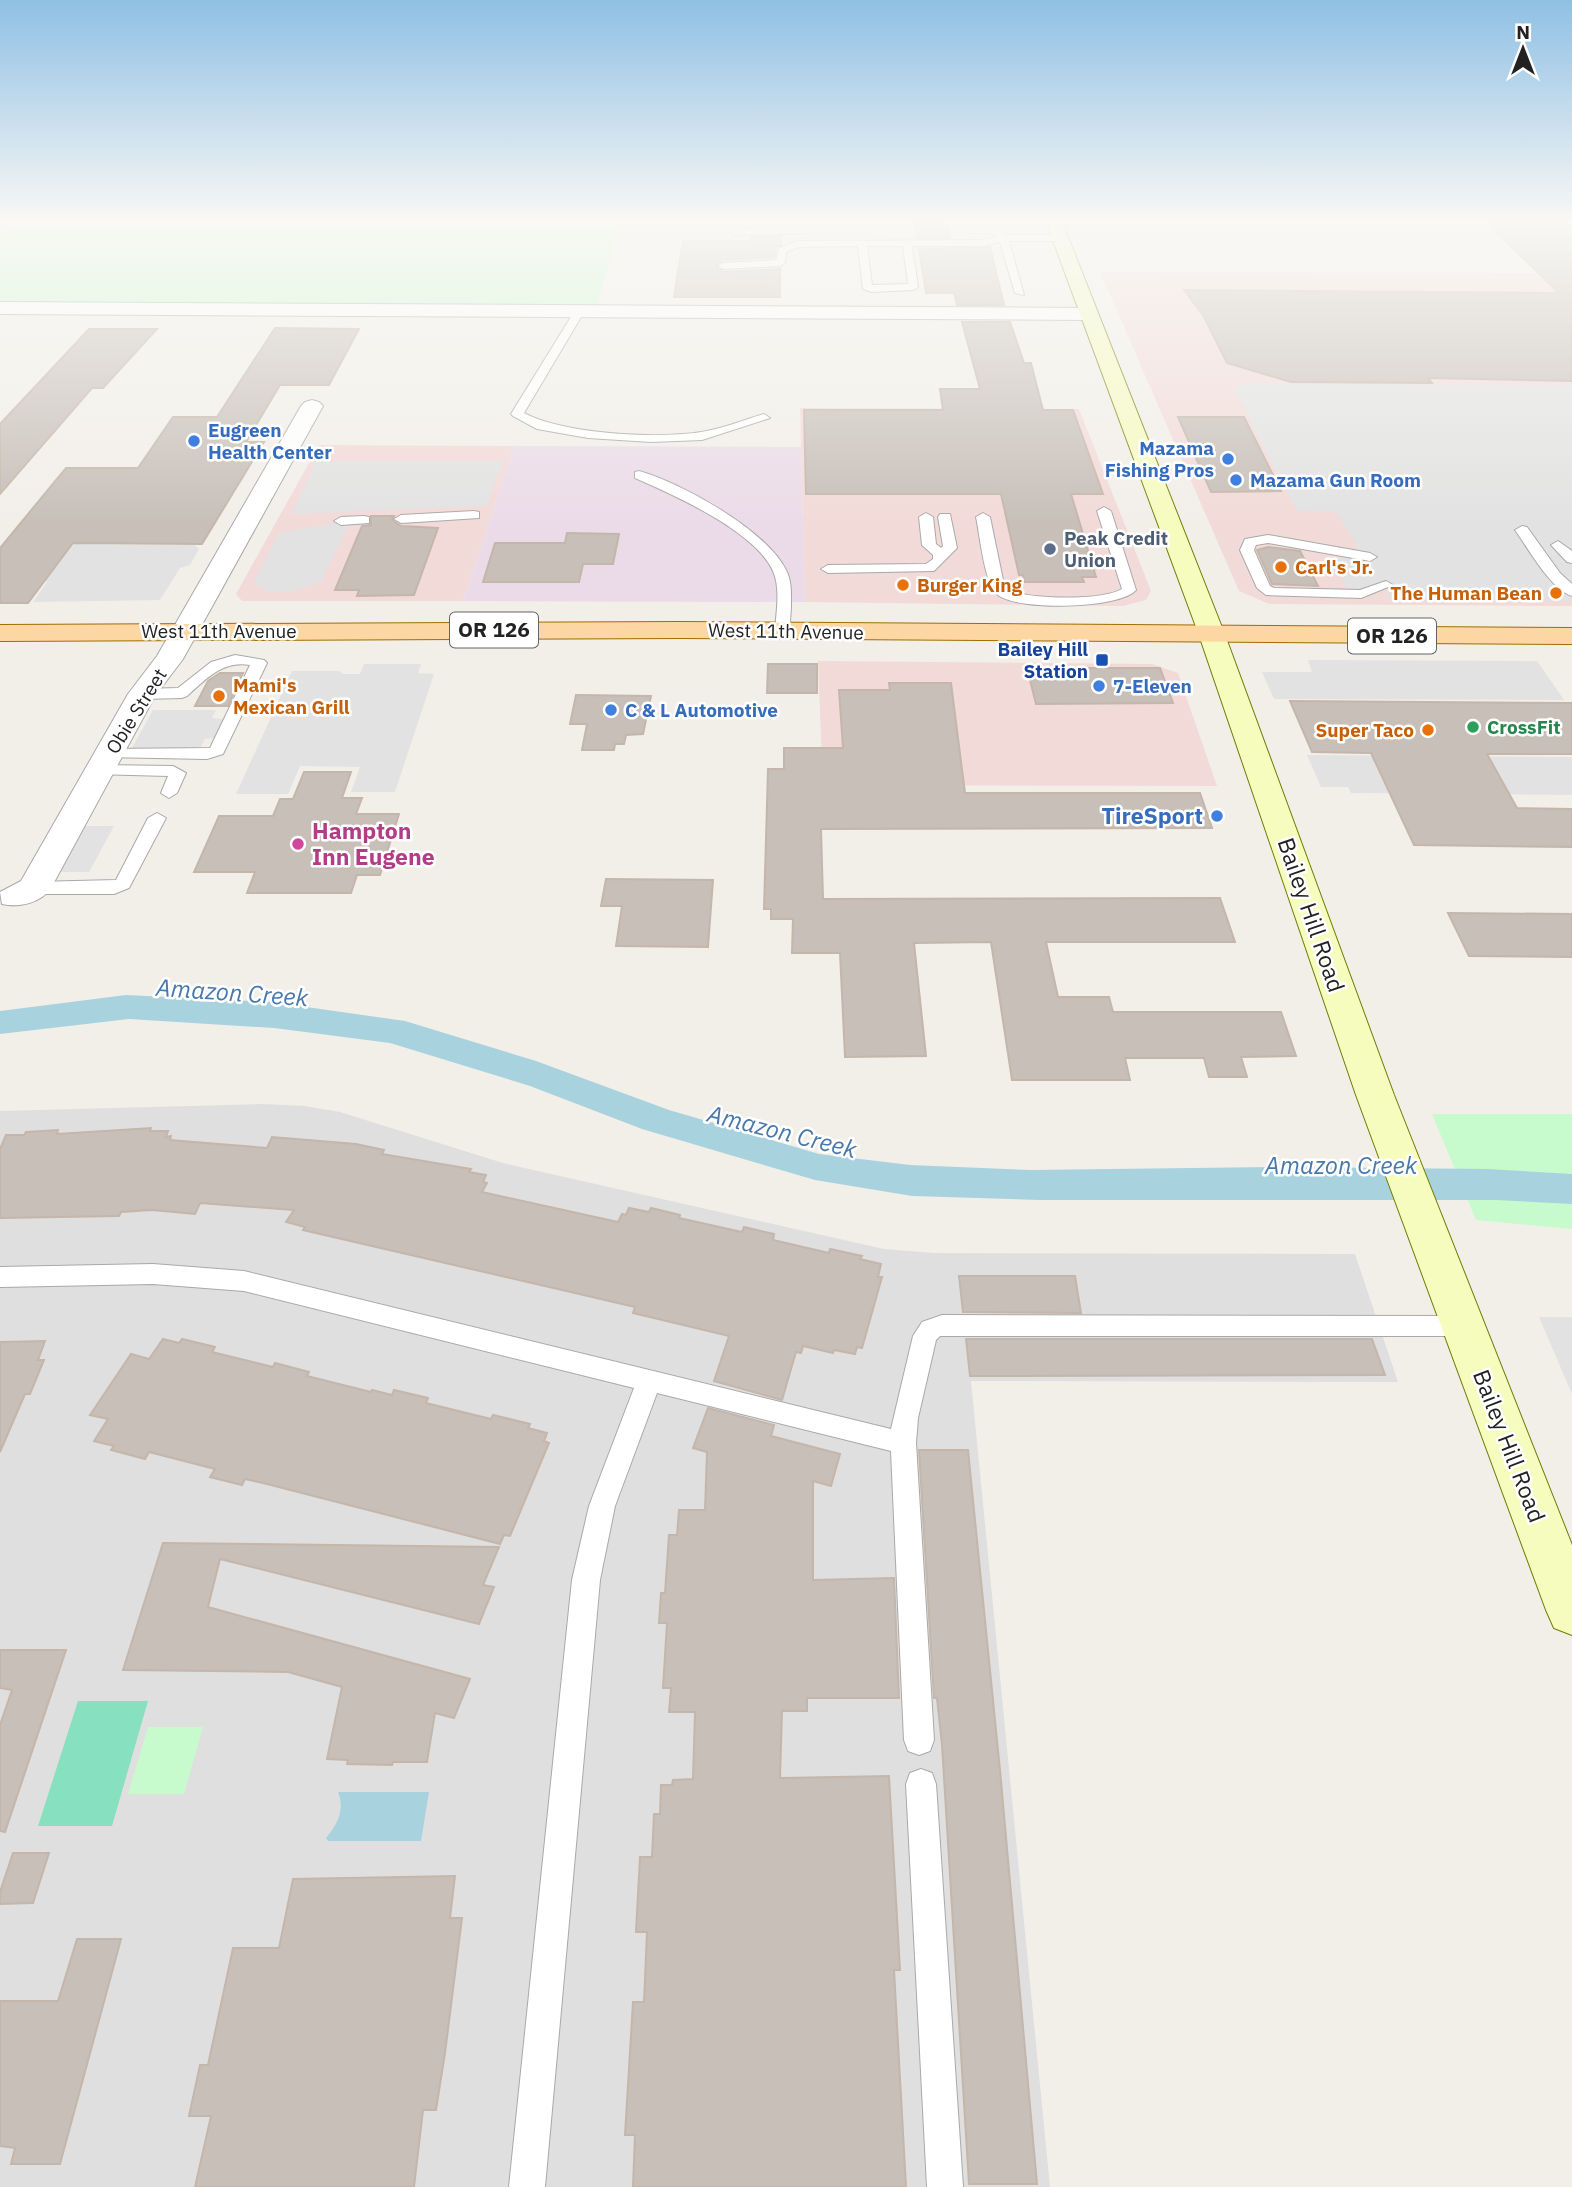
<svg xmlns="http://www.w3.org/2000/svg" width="1572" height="2187" font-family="'IBM Plex Sans',sans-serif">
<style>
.residential{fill:#e0dfdf}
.commercial{fill:#f2dad8}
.industrial{fill:#ebdbe8}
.park{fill:#c7facc}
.pitch{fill:#87e1c0}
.parking{fill:#e2e2e2}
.water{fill:#a9d2df}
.building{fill:#c7bfb8;stroke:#c4b6aa;stroke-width:2}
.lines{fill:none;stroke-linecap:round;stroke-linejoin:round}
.lane-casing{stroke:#a9a9a9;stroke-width:2}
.street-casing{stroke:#a9a9a9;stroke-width:2}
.secondary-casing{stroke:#6e7e04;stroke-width:2}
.primary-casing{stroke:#9f6d00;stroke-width:2}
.lane{fill:#fff;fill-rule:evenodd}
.street{fill:#fff;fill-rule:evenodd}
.secondary{fill:#f6fbbe;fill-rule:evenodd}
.primary{fill:#fdd7a3;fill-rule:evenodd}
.shop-dot{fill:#3f7fe0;stroke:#fff;stroke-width:2.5}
.service-dot{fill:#5c6f8a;stroke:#fff;stroke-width:2.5}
.food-dot{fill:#e8710a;stroke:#fff;stroke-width:2.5}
.transit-dot{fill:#1a4fb4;stroke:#fff;stroke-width:2.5}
.leisure-dot{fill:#2e9e5b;stroke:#fff;stroke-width:2.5}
.hotel-dot{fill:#d1479c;stroke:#fff;stroke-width:2.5}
.labels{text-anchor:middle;stroke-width:5;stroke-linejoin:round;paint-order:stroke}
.far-shop-label{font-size:19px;font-weight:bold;fill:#366cbe;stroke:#fff;text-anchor:start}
.far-service-label{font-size:19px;font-weight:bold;fill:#4e5e75;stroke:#fff;text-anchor:start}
.far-food-label{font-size:19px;font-weight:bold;fill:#c56008;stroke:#fff;text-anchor:start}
.far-street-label{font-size:19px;fill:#222;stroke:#fff}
.far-transit-label{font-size:19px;font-weight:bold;fill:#164399;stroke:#fff;text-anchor:end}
.far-leisure-label{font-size:19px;font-weight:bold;fill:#27864d;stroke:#fff;text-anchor:start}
.shield{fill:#fff;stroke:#646464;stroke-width:2}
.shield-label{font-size:21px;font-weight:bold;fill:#222}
.shop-label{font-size:23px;font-weight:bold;fill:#366cbe;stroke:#fff;text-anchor:end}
.hotel-label{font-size:23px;font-weight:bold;fill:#b23c85;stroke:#fff;text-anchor:start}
.street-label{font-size:23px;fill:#222;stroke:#fff}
.water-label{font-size:24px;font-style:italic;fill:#4979ac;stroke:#fff}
</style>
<rect width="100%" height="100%" fill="#f2efe9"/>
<polygon class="residential" points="263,1104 305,1106 340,1112 503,1163 884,1249 934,1253 1355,1254 1398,1382 971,1381 1050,2187 0,2187 0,1111"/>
<g class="commercial">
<polygon points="1100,272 1572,273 1572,606 1269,604 1239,591"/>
<polygon points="800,408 1079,409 1151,591 1146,600 1123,606 805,602"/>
<polygon points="319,445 514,446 463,601 242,601 236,594"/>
<polygon points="818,661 1152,664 1178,673 1217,786 823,785"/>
</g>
<polygon class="industrial" points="514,446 801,447 805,602 463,601"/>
<g class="park">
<polygon points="0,219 621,219 597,306 0,303 0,233 8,226 0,226"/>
<polygon points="1432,1114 1572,1114 1572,1229 1476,1220"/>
<polygon points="148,1727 203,1727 184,1794 128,1794"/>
</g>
<polygon class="pitch" points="78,1701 148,1701 112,1826 38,1826"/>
<g class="parking">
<polygon points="1247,383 1572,385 1572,601 1392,602 1386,589 1347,589 1331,558 1361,558 1353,538 1335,512 1297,511 1234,389"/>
<polygon points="316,461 503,461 486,506 292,514"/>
<polygon points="333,524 349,525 321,582 290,592 268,591 256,585 255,580 279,532"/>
<polygon points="74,544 195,545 199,549 190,565 180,568 160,600 33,602 47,582 46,579"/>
<polygon points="1308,660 1537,661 1564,700 1274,699 1262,672 1312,672"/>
<polygon points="364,664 421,664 418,673 434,674 395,792 351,792 360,767 300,766 288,794 236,794 292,671 339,671 343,674 360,674"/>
<polygon points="153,710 216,710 212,718 224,719 215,738 205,739 200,748 132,748"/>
<polygon points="1307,755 1572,757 1572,795 1351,793 1348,787 1321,787"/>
<polygon points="55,826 114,826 89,872 28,872"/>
<polygon points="1539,1317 1572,1317 1572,1394"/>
</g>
<g class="water">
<polygon points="126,995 271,1002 405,1021 536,1061 669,1110 819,1154 910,1165 1031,1170 1276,1167 1488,1169 1572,1174 1572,1204 1496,1200 1040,1200 912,1196 815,1180 642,1129 530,1086 390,1043 274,1028 129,1019 0,1034 0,1011"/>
<path d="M338,1792H429L421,1841H328L326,1838C338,1824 345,1809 338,1792Z"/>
</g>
<g class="building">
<polygon points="913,219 946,219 950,238 917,238"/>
<polygon points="1483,219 1562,219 1572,228 1572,381 1428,378 1432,383 1291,382 1227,363 1203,315 1184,290 1559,293"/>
<polygon points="781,236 781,245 776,247 774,257 723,260 716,265 723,272 780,269 780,297 674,297 683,241 750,241 751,237"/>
<polygon points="990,247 1004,305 957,305 954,293 926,293 919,249"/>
<polygon points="962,322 1010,322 1024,363 1031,363 1043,410 1073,410 1103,494 1071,494 1096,577 1082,577 1084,582 1024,582 1023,575 1019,575 1001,494 806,494 804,410 943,410 940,389 980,389"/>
<polygon points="275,328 359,329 329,385 280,385 246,442 264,442 202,544 73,543 28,603 0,603 0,548 66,468 138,468 173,417 217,417"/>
<polygon points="89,329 157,329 103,388 92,388 0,494 0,424"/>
<polygon points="1178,417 1244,417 1281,491 1211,492"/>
<polygon points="371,516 394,516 392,520 401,526 438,528 414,595 357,596 359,590 335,590 362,526 371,525"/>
<polygon points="567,533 619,534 613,564 583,564 579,582 483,582 495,543 565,543"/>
<polygon points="1268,547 1300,551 1318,586 1272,584 1257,550"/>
<polygon points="768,664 817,664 817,693 767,693"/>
<polygon points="1027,668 1160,668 1173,703 1036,704"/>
<polygon points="220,673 243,673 228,706 195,706 208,681"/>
<polygon points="889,683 951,683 965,793 1200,793 1212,828 821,829 823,899 1220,898 1235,942 1046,942 1058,997 1109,997 1113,1012 1281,1012 1296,1056 1241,1057 1247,1077 1209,1077 1204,1058 1125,1058 1130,1080 1012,1080 991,942 914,943 926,1056 845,1057 840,953 792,953 793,919 771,919 771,909 764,909 768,769 784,769 784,748 843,748 839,690 890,690"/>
<polygon points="576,695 651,696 643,734 626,735 624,744 615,744 614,750 582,750 587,724 570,724"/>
<polygon points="1290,701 1572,703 1572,754 1487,754 1517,808 1572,809 1572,847 1414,845 1371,753 1312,752"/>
<polygon points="304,772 351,772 342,798 362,798 356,814 399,814 380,875 357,875 351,893 247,893 255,872 194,872 219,816 273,816 280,799 293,799"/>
<polygon points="606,879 713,880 708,947 616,946 622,906 601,906"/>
<polygon points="1448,913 1572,914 1572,957 1469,956"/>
<polygon points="151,1128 150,1131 168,1131 166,1137 171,1136 170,1140 267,1148 272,1137 356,1144 384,1150 382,1154 471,1169 469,1172 486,1175 483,1182 487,1183 482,1192 618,1222 622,1214 626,1215 629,1208 649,1212 651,1208 680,1215 679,1218 742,1232 744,1227 774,1234 773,1240 829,1253 830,1249 862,1256 860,1259 881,1264 878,1277 882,1277 862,1348 857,1347 855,1354 834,1350 833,1353 803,1346 801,1353 796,1352 782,1400 714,1381 729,1336 633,1313 635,1307 303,1230 305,1227 286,1222 294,1210 200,1203 195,1214 152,1210 121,1212 119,1216 0,1218 0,1149 6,1135 24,1135 26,1132 58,1130 57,1134"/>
<polygon points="959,1276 1075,1276 1081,1313 963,1312"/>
<polygon points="163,1339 179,1343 182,1339 215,1347 212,1352 273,1367 275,1363 309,1372 307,1376 371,1392 372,1390 392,1395 394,1390 428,1398 426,1403 491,1419 493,1415 530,1424 528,1428 547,1433 544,1441 549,1443 510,1536 504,1535 500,1544 267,1484 245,1479 242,1485 210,1477 215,1469 149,1452 145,1459 111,1450 114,1446 94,1441 108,1419 90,1415 131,1354 149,1359"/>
<polygon points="966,1339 1372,1339 1385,1375 970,1376"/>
<polygon points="45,1341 38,1360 44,1360 30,1394 25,1394 0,1452 0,1342"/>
<polygon points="708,1408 774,1425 771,1436 840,1454 831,1486 813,1481 813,1580 894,1578 899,1698 807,1698 807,1711 782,1711 780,1778 889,1776 900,1970 894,1970 906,2187 633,2187 635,2135 625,2135 633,2002 644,2002 647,1932 636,1932 640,1857 652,1857 654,1814 660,1814 661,1785 672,1785 673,1780 693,1779 695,1712 669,1712 671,1688 663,1688 667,1623 659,1623 661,1593 665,1593 669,1535 677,1535 679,1510 705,1510 707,1452 693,1448"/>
<polygon points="919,1450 968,1450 1000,1770 1037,2184 969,2184 942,1745 937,1698 934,1698"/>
<polygon points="163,1543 499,1547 483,1585 494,1587 479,1624 220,1559 208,1607 470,1679 454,1718 435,1713 427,1762 393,1762 392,1765 347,1764 348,1760 327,1759 342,1687 288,1672 123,1670"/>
<polygon points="0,1650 66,1650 5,1832 0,1831 0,1725 12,1690 0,1688"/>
<polygon points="13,1853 49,1853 33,1903 0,1904 0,1892"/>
<polygon points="455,1876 450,1918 462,1918 445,2053 436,2110 423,2110 414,2187 195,2187 211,2116 189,2116 200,2065 208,2065 233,1948 279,1948 293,1879"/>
<polygon points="77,1939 121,1939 60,2164 11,2164 15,2148 0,2146 0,2001 58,2001"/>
</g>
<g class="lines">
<g class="lane-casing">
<g id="lane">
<polygon points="726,219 734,219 737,229 812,227 817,230 812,233 735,235 726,229"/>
<path d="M988,219H996L999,229L1006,235H1060L1065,238L1060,241H1009L1024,295L1015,293L1000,242L982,246H912L918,287L913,290L872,292L863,289L858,246L799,247L786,252L785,263L780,266L723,269L718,266L723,263L776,260L779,248L798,241L982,240L997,237L993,233H970L965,230L970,227H990ZM867,246H903L908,284L872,285Z"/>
<path d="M579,309L584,312L524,413C563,434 656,439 701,432C722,429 743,420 764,414L770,418L702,440L651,442L588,438L537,429L513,416L511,414L574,312Z"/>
<path d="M639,471C682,483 766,530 786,570C792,581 791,595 791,608C790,616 791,626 787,634L782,635L775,631C776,613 781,589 773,571C755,531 674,495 635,478V472Z"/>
<path d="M1104,507L1111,511L1136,590C1120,609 1018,611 998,595C984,584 980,535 976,517L983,513L990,517L1003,580L1010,591C1033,599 1101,601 1122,589L1097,511Z"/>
<polygon points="474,511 479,512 479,518 401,523 394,519 401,515"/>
<polygon points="926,513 933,517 936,544 941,548 943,546 938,517 940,514 950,514 957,548 934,571 828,573 821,569 828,565 926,564 933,559 933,555 922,545 919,517"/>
<polygon points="364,516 369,517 369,523 341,525 334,521 341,517"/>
<path d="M1522,526L1527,527L1560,573L1572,584V596C1551,590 1528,548 1515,530Z"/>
<polygon points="1268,535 1370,553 1377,557 1370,561 1268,543 1256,545 1254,550 1270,586 1274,588 1360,590 1386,581 1393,585 1361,598 1266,595 1257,588 1240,550 1245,539"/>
<polygon points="1558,541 1572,551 1572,563 1567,562 1551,545"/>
<path d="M235,655L264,660L267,663L223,754L207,759L103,757L101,754L103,751L109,749L210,748L250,665C223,660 206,679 187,696L182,698L142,699L134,694L142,689L178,688L211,662Z"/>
<polygon points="100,765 173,766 186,773 177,793 169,798 161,793 168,776 94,774 92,770"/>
<polygon points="157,813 166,818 129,888 114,894 34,894 25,888 34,882 116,880 148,818"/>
<polygon points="153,1264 244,1271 891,1429 913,1336 922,1322 942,1315 1462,1316 1471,1319 1474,1326 1471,1333 1462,1336 940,1336 936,1340 918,1418 916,1443 934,1740 930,1751 919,1755 908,1751 904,1740 891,1451 657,1393 615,1506 600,1580 545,2187 509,2187 572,1580 589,1506 634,1388 244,1291 153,1284 0,1287 0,1267"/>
<polygon points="921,1769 932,1773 936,1784 963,2187 927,2187 906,1784 910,1773"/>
</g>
</g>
<g class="street-casing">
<g id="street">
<polygon points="0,302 1088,308 1097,314 1088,320 0,314"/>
<path d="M312,400L319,402L323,406L183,659L155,696L51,888C41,903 19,908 2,904L0,892L21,881L128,694L157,656L301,406L305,402Z"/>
</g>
</g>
<g class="secondary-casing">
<polygon id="secondary" points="1045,219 1061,219 1225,635 1394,1095 1572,1545 1572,1635 1554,1628 1546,1610 1356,1095 1199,635"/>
</g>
<g class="primary-casing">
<polygon id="primary" points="680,622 1572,628 1572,644 680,638 0,641 0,625"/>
</g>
<use href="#lane" class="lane"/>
<use href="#street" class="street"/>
<use href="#secondary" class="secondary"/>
<use href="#primary" class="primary"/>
</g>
<linearGradient id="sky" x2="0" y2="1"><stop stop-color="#8fc0e4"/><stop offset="0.42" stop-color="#f9f8f5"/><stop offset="1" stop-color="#f9f8f5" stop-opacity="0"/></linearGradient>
<rect width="1572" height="525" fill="url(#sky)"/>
<g class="shop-dot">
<circle cx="194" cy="441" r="7"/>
<circle cx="1228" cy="459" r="7"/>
<circle cx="1236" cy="480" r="7"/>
<circle cx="1099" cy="686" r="7"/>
<circle cx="611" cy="710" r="7"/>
<circle cx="1217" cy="816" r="7"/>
</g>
<circle class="service-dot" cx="1050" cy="549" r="7"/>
<g class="food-dot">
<circle cx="1281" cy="567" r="7"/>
<circle cx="903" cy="585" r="7"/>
<circle cx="1556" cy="593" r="7"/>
<circle cx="219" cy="696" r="7"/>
<circle cx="1428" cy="730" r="7"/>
</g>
<rect class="transit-dot" x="1095" y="653" width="14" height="14" rx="3.5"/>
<circle class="leisure-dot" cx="1473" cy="727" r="7"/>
<circle class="hotel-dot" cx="298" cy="844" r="7"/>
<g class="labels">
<g class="far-shop-label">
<text x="208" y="437">Eugreen<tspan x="208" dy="22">Health Center</tspan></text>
<text x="1214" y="455" text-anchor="end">Mazama<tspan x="1214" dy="22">Fishing Pros</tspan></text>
<text x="1250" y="487">Mazama Gun Room</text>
<text x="1113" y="693">7-Eleven</text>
<text x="625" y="717">C &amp; L Automotive</text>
</g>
<g class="far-service-label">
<text x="1064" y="545">Peak Credit<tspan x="1064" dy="22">Union</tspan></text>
</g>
<g class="far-food-label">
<text x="1295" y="574">Carl's Jr.</text>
<text x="917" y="592">Burger King</text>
<text x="1542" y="600" text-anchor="end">The Human Bean</text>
<text x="233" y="692">Mami's<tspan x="233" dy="22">Mexican Grill</tspan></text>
<text x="1414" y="737" text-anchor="end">Super Taco</text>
</g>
<g class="far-street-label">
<text x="219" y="638">West 11th Avenue</text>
<text transform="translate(786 631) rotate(1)" y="7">West 11th Avenue</text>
<text transform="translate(136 711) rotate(-58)" y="7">Obie Street</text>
</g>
<g class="far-transit-label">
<text x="1088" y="656">Bailey Hill<tspan x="1088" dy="22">Station</tspan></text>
</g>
<g class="far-leisure-label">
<text x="1487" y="734">CrossFit</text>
</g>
<g class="shield">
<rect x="450" y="612.5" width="88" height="35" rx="5"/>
<rect x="1348" y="618.5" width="88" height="35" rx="5"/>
</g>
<g class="shield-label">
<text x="494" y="637">OR 126</text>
<text x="1392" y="643">OR 126</text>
</g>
<g class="shop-label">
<text x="1203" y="824">TireSport</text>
</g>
<g class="hotel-label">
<text x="312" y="839">Hampton<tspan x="312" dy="26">Inn Eugene</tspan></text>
</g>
<g class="street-label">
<text transform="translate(1311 915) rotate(71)" y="8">Bailey Hill Road</text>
<text transform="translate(1509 1446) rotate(69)" y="8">Bailey Hill Road</text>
</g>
<g class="water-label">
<text transform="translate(232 993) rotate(4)" y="8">Amazon Creek</text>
<text transform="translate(782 1132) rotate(14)" y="8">Amazon Creek</text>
<text x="1341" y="1174">Amazon Creek</text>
</g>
</g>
<g transform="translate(1523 49)" stroke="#ffffff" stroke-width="5" paint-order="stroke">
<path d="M0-5L12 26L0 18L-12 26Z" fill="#222222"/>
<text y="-10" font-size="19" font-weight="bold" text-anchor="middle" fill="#222222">N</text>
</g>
</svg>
